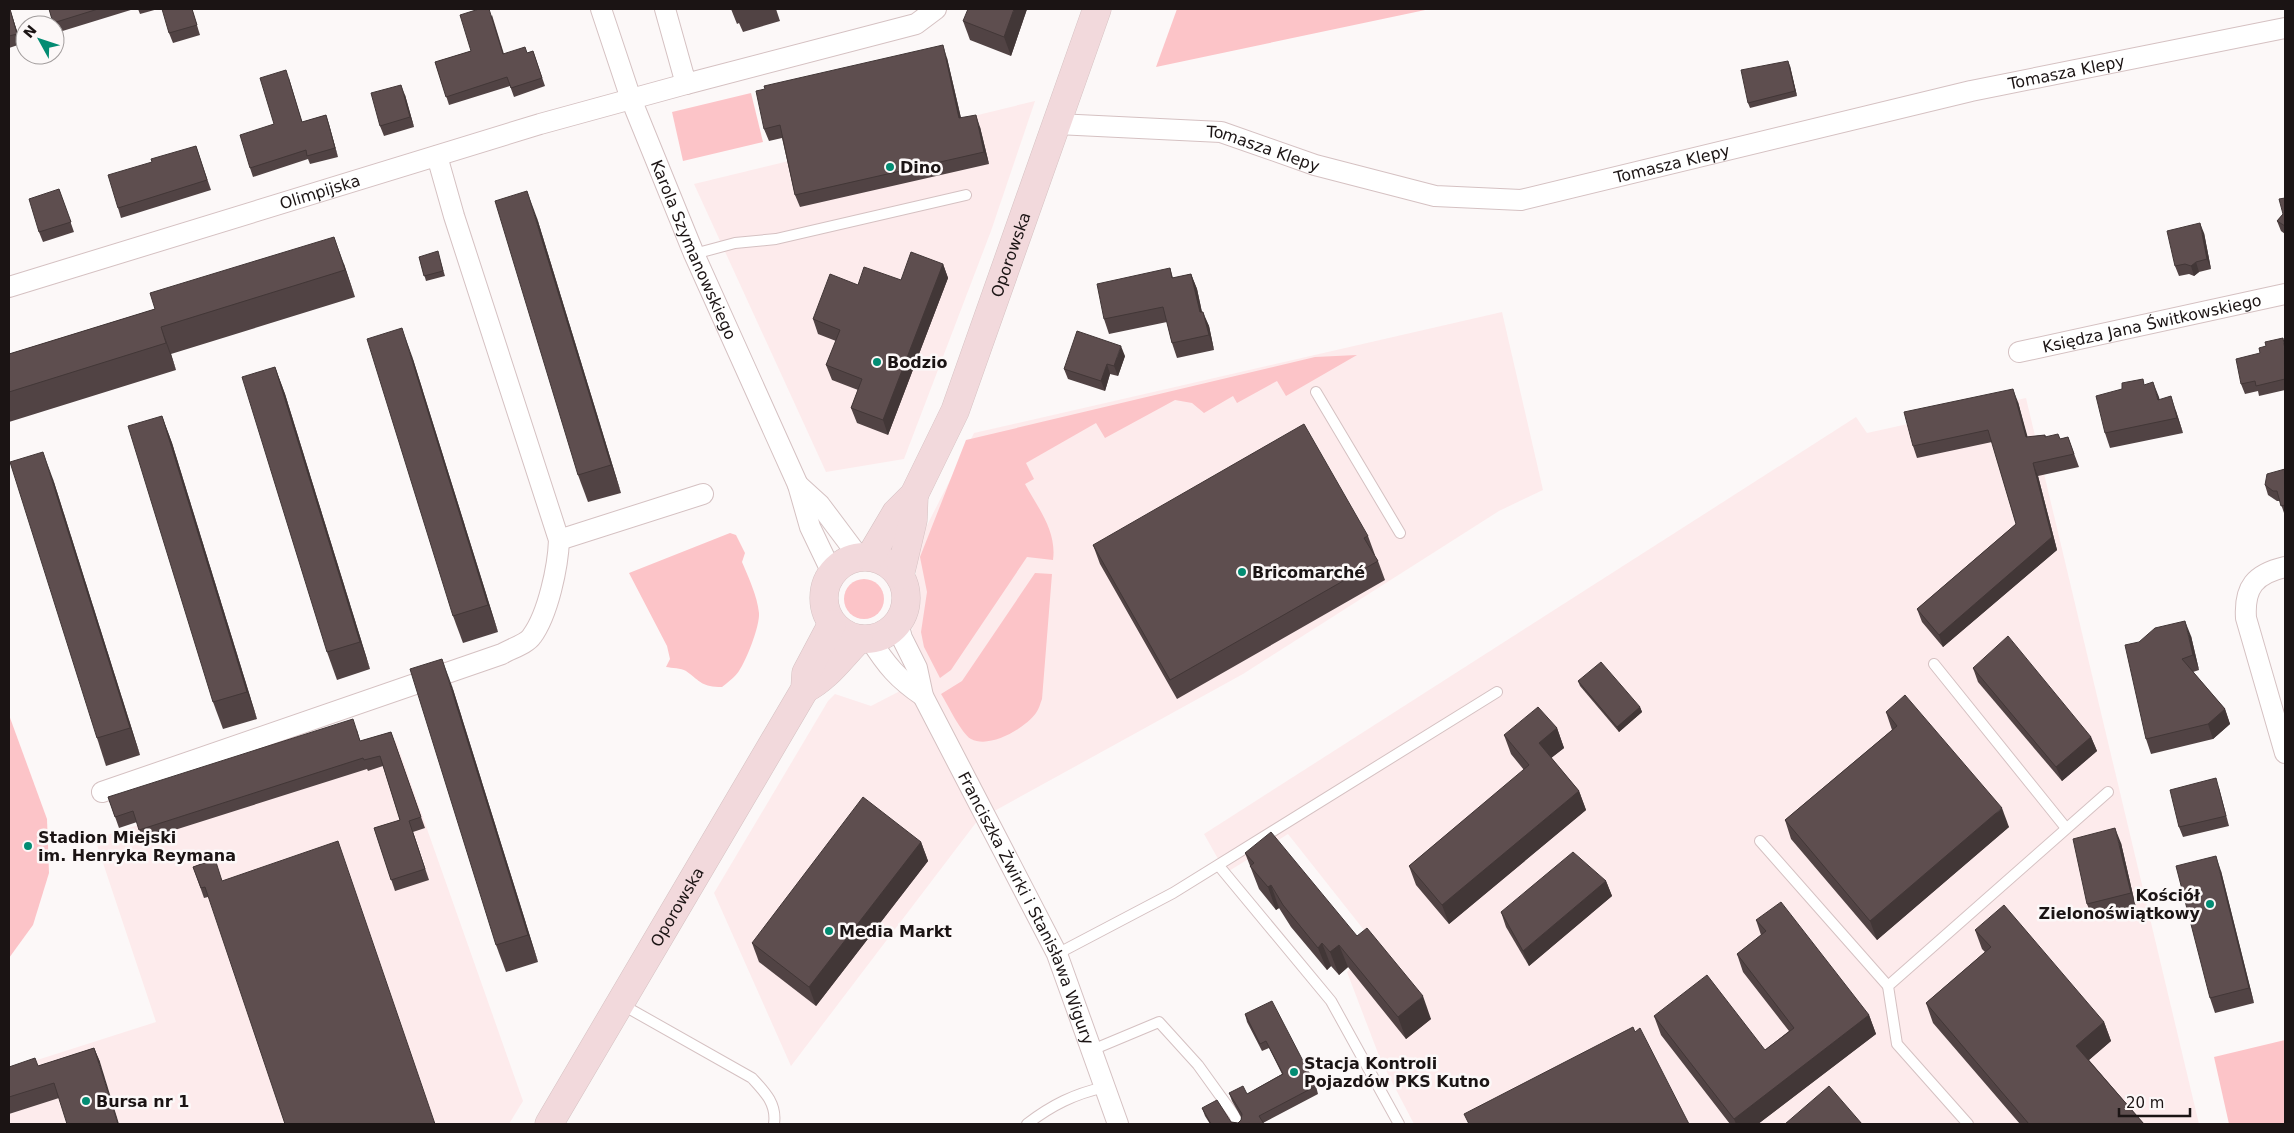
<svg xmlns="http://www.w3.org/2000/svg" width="2294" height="1133" font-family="'DejaVu Sans',sans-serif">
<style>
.built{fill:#fdebec}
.green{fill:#fcc4c8}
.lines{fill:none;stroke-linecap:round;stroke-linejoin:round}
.lane-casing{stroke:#d5c1c2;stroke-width:12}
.street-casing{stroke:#d5c1c2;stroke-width:22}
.secondary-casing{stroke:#d5c1c2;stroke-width:29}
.lane{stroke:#fff;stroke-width:10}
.street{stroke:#fff;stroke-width:20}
.secondary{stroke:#f2d9dc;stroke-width:28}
.wall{fill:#514344}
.shaded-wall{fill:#423737}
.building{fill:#5e4e4f;stroke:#423737}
.poi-dot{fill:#038c73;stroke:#fcf8f8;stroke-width:2}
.labels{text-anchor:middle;stroke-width:5;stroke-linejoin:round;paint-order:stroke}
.street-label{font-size:16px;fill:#1b1414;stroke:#fcf8f8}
.poi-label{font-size:16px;font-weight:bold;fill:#1b1414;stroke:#fcf8f8;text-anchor:start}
</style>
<rect width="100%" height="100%" fill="#fcf8f8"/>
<g class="built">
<polygon points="1035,101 991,231 904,459 826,472 694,184"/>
<polygon points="1502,312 1543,490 1499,511 1243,674 978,820 791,1066 714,893 828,701 835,694 871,706 929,676 912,632 918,543 974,433"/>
<polygon points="2026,398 2199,1124 1414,1124 1381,1061 1347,972 1375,944 1288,834 1226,873 1204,834 1856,417 1867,433"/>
<polygon points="396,741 523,1101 509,1124 9,1124 9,1069 156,1022 95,839"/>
</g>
<g class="green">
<polygon points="1177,9 1430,9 1156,67"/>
<polygon points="751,93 763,142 683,161 672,112"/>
<path d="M1357,355L1286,396L1277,381L1237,403L1233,396L1204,413L1192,403L1175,400L1105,438L1096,423L1026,463L1034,479L1025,484C1038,508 1057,531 1053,560L1027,557L951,670L940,678L924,647L921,632L927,592L920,557L966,440L1315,357Z"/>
<path d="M730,533L736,535L745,553L742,562C749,579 757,595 759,613C760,626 746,661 739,671C735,677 727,683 722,687C702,687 701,682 686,671C681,668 672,668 666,667L670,659L667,646L629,573Z"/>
<path d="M1035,573L1052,574L1042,699C1040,704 1039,709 1036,713C1024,729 990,749 971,739C961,733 948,705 941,694L962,681Z"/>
<circle cx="864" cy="599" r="20"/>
<polygon points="9,715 47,819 49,873 33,925 9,958"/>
<polygon points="2285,1040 2285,1124 2229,1124 2214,1057"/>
</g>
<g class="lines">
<g class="lane-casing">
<g id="lane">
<polyline points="694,254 735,243 776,239 966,195"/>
<polyline points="1316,392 1400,533"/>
<polyline points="1934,664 2066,828"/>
<polyline points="1760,841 1888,986"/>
<polyline points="1219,866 1331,1001 1399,1124"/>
<polyline points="1057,954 1173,893 1497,692"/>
<path d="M621,1004L752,1078C765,1092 777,1104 774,1124"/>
<polyline points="1092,1050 1159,1022 1198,1065 1234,1115 1238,1124"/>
<path d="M1027,1124C1052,1105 1074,1094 1105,1087"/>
<polyline points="1968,1124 1897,1044 1888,986 2108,792"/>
</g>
</g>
<g class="street-casing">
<g id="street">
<path id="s1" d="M601,9L631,99L694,254L798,485L810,527L832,573"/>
<polyline points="665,9 686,84 916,24 936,9"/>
<path id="s2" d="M1057,124L1221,132L1315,165L1435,196L1521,200L1971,91L2285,28"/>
<path id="s3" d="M9,287L540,124L686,84"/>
<path id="s4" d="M2019,352L2285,294"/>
<polyline points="798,485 820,505 859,557"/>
<polyline points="559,540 703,494"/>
<path d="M2285,567C2255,574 2244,587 2246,618L2285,753"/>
<path id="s5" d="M898,623L902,638L917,668L923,696L1057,954L1118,1124"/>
<path d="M870,639C886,665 898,679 923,696"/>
<path d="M102,792L502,654C510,649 527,644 532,636C548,614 558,567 559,540L454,216L437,156"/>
</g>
</g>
<g class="secondary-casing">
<g id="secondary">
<circle cx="865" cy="598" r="41"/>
<path id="s6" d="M870,557L896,513L914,495L955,411L1097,9"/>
<polyline points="900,575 913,520 914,495"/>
<path d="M805,689C828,677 841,657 859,639"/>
<path id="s7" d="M549,1124L805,689L806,673L832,624"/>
</g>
</g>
<use href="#lane" class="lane"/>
<use href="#street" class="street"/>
<use href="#secondary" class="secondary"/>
</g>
<g class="wall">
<polygon points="9,9 10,9 21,44 9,48"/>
<polygon points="49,9 134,9 56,33 55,29 55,25 54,25"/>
<polygon points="138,9 158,9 140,14"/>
<polygon points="192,9 200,35 173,43 169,33"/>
<polygon points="731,9 776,9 780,21 743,32 739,23 737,24"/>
<polygon points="1027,9 1011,56 970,40 963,21"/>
<polygon points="492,15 504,54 527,53 533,51 545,86 514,97 510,86 449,105 435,62 471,51"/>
<polygon points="947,58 961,118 980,127 989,164 800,207 795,195 782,138 769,141 764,129"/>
<polygon points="1790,66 1797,96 1750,108 1748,103"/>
<polygon points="289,78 302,122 326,115 338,157 310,164 308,159 253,177 250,168 274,124"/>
<polygon points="405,95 414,127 384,136 380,126"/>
<polygon points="196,146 211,190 121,218 118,208 152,162"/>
<polygon points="59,189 74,232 43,242 39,232"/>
<polygon points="2285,198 2285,234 2281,231 2277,221 2283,214"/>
<polygon points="537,218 621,493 588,502 578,475"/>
<polygon points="2204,233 2211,269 2199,272 2194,276 2189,274 2179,276 2175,266"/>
<polygon points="439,256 445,276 426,281 419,257"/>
<polygon points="344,264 355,297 171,354 176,370 9,422 9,354 155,309"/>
<polygon points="943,264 948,278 888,435 857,423 851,408 858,390 832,380 826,365 836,341 818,334 813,319 858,285 901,280"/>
<polygon points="1170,268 1173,278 1191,274 1197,289 1202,312 1209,326 1214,350 1177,358 1172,343 1167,322 1109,334 1104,319"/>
<polygon points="2285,345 2285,390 2259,396 2258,391 2245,394 2241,384 2260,353 2266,346"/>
<polygon points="412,356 498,632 463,643 453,616"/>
<polygon points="1125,356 1118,376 1110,374 1105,391 1068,379 1064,369"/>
<polygon points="275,367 285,394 370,669 337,680 327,652"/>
<polygon points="2145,385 2159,400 2176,411 2183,433 2110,448 2105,433"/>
<polygon points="2018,402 2027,437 2045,435 2046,437 2060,439 2068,437 2079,467 2038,476 2057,550 1943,647 1922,622 1917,609 2016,524 1992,442 1917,458 1913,446"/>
<polygon points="162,416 172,443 257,719 223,729 213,702"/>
<polygon points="2285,469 2285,516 2280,501 2277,501 2268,495 2265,485"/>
<polygon points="53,479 140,755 106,766 97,738"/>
<polygon points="1368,536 1375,555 1374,555 1378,561 1385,580 1177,699 1100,564 1093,545"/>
<polygon points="2191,636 2199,670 2193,672 2225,709 2230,724 2213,739 2151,754 2146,739"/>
<polygon points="1973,668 2091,737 2097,751 2062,781 1978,682"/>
<polygon points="1578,681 1640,707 1642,712 1619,732 1580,686"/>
<polygon points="452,686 538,962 506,972 496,945"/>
<polygon points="1886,712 2009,827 1877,940 1791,839 1785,820 1892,730"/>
<polygon points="1557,728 1564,748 1551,758 1579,791 1586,810 1449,924 1416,885 1409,866 1524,770 1511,754 1504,735"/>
<polygon points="357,730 360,741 391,732 425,828 413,832 429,880 395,891 374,828 400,820 383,766 368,771 367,769 143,840 137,822 119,828 108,797"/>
<polygon points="2219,788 2229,826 2183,837 2179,827"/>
<polygon points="921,842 928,861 816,1006 759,962 752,943"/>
<polygon points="2121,843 2136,908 2093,919 2087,904"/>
<polygon points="1245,853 1357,936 1431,1019 1406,1039 1348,967 1339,975 1331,966 1327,970 1291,927 1279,908 1276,910 1259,889"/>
<polygon points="215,859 208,897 204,898 193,867"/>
<polygon points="2221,871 2254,1003 2215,1013 2210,998"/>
<polygon points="1606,881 1612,896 1529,966 1506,927 1501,912"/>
<polygon points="1756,920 1869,1015 1876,1034 1758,1124 1730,1124 1661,1035 1654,1016 1765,1050 1789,1031 1743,972 1737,954 1761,935"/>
<polygon points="1975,930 2104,1022 2111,1041 2089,1060 2144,1124 2020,1124 1933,1023 1926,1003 1985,952 1982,949"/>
<polygon points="1245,1014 1316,1086 1318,1094 1263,1123 1264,1124 1210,1124 1205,1116 1202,1108 1231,1122 1238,1123 1241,1120 1241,1117 1232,1101 1229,1093 1247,1094 1282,1074 1269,1048 1262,1051 1247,1022"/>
<polygon points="94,1048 100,1062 59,1098 9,1114 9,1067 38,1066"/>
</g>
<g class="shaded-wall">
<polygon points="10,9 21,44 17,34"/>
<polygon points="1014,9 1027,9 1011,56 1004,37"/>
<polygon points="943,45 947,58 964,131 959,118"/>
<polygon points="1788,61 1790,66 1797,96 1795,91"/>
<polygon points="401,85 405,95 414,127 410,117"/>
<polygon points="326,115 329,124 338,157 335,148"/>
<polygon points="976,115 980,127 989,164 984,152"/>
<polygon points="527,191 537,218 621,493 611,465"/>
<polygon points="2200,223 2204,233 2211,269 2207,259"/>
<polygon points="334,237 344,264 355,297 345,270"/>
<polygon points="2196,262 2199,272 2194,276 2191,266"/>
<polygon points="943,264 948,278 888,435 883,420"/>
<polygon points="1191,274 1197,289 1205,327 1200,312"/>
<polygon points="1203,312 1209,326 1214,350 1209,335"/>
<polygon points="161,327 171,354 176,370 166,343"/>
<polygon points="402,328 412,356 498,632 488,605"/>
<polygon points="1121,346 1125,356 1118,376 1114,366"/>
<polygon points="1107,364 1110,374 1105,391 1101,381"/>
<polygon points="275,367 285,394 370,669 360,642"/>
<polygon points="2153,382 2159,397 2163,415 2158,400"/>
<polygon points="2013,389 2018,402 2031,449 2026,437"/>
<polygon points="2171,396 2176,411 2183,433 2177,418"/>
<polygon points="162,416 172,443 257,719 247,692"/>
<polygon points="43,452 53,479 140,755 130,728"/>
<polygon points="2033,463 2038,476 2057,550 1943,647 1939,635 2052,537"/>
<polygon points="2185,621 2191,636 2199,670 2193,655"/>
<polygon points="442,659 452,686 538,962 528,935"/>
<polygon points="1640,707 1642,712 1619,732 1617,727"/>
<polygon points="2225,709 2230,724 2213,739 2208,724"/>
<polygon points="1557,728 1564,748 1546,762 1539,743"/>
<polygon points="2091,737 2097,751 2062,781 2056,767"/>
<polygon points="1579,791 1586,810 1449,924 1442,905"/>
<polygon points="2002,808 2009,827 1877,940 1870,921"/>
<polygon points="2115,828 2121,843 2136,908 2131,893"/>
<polygon points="921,842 928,861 816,1006 809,987"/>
<polygon points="2216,856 2221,871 2254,1003 2249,988"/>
<polygon points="1606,881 1612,896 1529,966 1523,951"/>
<polygon points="1271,885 1279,908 1276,910 1268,887"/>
<polygon points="1322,943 1331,966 1327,970 1318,948"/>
<polygon points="1339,945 1348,967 1339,975 1330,952"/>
<polygon points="1423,996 1431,1019 1406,1039 1398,1017"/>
<polygon points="1869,1015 1876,1034 1758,1124 1736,1124 1734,1119"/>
<polygon points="2104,1022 2111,1041 2083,1065 2076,1046"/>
<polygon points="94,1048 100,1062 119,1124 118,1124"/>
</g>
<g class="building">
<polygon points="9,9 10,9 17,34 9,36"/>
<polygon points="49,9 98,9 53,23"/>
<polygon points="162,9 192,9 197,25 169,33"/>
<polygon points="479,9 489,9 503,54 525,47 527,53 533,51 542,78 511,88 507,77 446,97 435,62 471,51 460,15"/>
<polygon points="968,9 1014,9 1004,37 963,21"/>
<polygon points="943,45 959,118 976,115 984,152 795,195 780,125 764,129 756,91 765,89 764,86"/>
<polygon points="1788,61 1795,91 1748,103 1741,70"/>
<polygon points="286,70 302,122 326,115 335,148 307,156 306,150 250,168 240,135 274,124 260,78"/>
<polygon points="401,85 410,117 380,126 371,93"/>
<polygon points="196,146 207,180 118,208 108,175 152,162 151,159"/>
<polygon points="59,189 71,222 39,232 29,199"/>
<polygon points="527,191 611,465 578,475 495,201"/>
<polygon points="2285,198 2285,226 2277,221 2283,214 2279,199"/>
<polygon points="2200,223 2207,259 2196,262 2191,266 2185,264 2175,266 2167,231"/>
<polygon points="334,237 345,270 161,327 166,343 9,392 9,354 155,309 150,293"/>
<polygon points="438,251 443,271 424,276 419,257"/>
<polygon points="911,252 943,264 883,420 851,408 862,379 826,365 840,330 813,319 830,274 858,285 864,267 901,280"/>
<polygon points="1170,268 1172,278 1191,274 1200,312 1203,312 1209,335 1172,343 1163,307 1104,319 1097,284"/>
<polygon points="402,328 488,605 453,616 367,339"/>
<polygon points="1077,331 1121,346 1114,366 1107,364 1101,381 1064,369"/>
<polygon points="2283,338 2285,349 2285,379 2256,386 2255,381 2241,384 2236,359 2260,353 2259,348 2266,346 2265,342"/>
<polygon points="275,367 360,642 327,652 242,377"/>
<polygon points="2143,379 2144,385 2153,382 2158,400 2171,396 2177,418 2105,433 2096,396 2122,389 2122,383"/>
<polygon points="2013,389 2026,437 2045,435 2045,437 2058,434 2060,439 2068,437 2074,454 2033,463 2052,537 1939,635 1917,609 2016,524 1988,430 1913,446 1904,412"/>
<polygon points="162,416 247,692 213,702 128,426"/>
<polygon points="1304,424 1368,536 1364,538 1378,561 1170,680 1093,545"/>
<polygon points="43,452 130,728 97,738 10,462"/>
<polygon points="2285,469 2285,505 2281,506 2277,491 2273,491 2265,485 2267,474"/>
<polygon points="2185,621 2193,655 2182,659 2225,709 2208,724 2146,739 2125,645 2139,642 2155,628"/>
<polygon points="2008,636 2091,737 2056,767 1973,668"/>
<polygon points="442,659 528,935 496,945 410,669"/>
<polygon points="1601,662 1640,707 1617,727 1578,681"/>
<polygon points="1905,695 2002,808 1870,921 1785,820 1897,726 1886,712"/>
<polygon points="1538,707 1557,728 1539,743 1579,791 1442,905 1409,866 1529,765 1504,735"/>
<polygon points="353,719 360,741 391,732 421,817 409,821 425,869 391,880 374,828 400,820 380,756 364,760 363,758 139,830 133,811 115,817 108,797"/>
<polygon points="2216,778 2226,816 2179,827 2170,790"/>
<polygon points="863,797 921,842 809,987 752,943"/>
<polygon points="2115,828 2131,893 2087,904 2073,839"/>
<polygon points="1271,832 1357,936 1367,928 1423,996 1398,1017 1339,945 1330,952 1322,943 1318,948 1283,905 1271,885 1268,887 1250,866 1254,863 1245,853"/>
<polygon points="338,841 435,1124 285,1124 205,887 201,888 193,867 215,859 222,881"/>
<polygon points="1573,852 1606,881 1523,951 1501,912"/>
<polygon points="2216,856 2249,988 2210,998 2176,866"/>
<polygon points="1781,902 1869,1015 1734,1119 1654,1016 1707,975 1765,1050 1794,1028 1737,954 1766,931 1756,920"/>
<polygon points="2004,905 2104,1022 2076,1046 2144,1124 2029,1124 1926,1003 1991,947 1975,930"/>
<polygon points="1272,1001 1316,1086 1259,1116 1264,1124 1211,1124 1202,1108 1217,1100 1231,1122 1238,1123 1241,1120 1242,1114 1229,1093 1243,1086 1247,1094 1283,1074 1266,1041 1260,1044 1245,1014"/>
<polygon points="1633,1027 1635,1032 1640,1028 1689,1124 1469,1124 1464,1114"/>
<polygon points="94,1048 118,1124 67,1124 54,1083 9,1097 9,1067 35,1058 38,1066"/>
<polygon points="1829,1086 1862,1124 1785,1124"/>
</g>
<g class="poi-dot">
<circle cx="890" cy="167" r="5"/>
<circle cx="877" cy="362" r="5"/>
<circle cx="1242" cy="572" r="5"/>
<circle cx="28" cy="846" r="5"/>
<circle cx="2210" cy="904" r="5"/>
<circle cx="829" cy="931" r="5"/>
<circle cx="1294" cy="1072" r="5"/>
<circle cx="86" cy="1101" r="5"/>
</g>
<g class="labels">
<g class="street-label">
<text dy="6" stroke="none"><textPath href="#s2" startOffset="1034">Tomasza Klepy</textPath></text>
<text dy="6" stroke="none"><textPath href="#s2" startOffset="209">Tomasza Klepy</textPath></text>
<text dy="6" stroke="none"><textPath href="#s2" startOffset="629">Tomasza Klepy</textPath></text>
<text dy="6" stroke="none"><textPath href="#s3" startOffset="325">Olimpijska</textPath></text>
<text dy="6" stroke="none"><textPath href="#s1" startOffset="258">Karola Szymanowskiego</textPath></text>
<text dy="6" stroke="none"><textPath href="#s6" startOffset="336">Oporowska</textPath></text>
<text dy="6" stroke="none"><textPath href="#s4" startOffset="136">Księdza Jana Świtkowskiego</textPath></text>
<text dy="6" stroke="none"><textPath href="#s7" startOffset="252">Oporowska</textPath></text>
<text dy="6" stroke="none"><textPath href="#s5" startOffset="314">Franciszka Żwirki i Stanisława Wigury</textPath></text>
</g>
<g class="poi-label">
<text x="900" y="173">Dino</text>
<text x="887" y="368">Bodzio</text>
<text x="1252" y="578">Bricomarché</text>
<text x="38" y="843">Stadion Miejski<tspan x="38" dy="18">im. Henryka Reymana</tspan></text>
<text x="2200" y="901" text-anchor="end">Kościół<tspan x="2200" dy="18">Zielonoświątkowy</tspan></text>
<text x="839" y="937">Media Markt</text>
<text x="1304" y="1069">Stacja Kontroli<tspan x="1304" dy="18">Pojazdów PKS Kutno</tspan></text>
<text x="96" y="1107">Bursa nr 1</text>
</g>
</g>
<rect width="2294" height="1133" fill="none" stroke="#1b1414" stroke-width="20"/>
<g transform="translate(40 40) rotate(310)"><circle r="24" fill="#fcf8f8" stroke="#a29d9d"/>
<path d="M0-4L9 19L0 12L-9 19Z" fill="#038c73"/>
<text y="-8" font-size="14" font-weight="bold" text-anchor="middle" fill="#1b1414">N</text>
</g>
<path d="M2119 1108v8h71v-8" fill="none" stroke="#1b1414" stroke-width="2.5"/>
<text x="2126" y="1108" font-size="15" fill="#1b1414" stroke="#fcf8f8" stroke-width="4" paint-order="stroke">20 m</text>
</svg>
